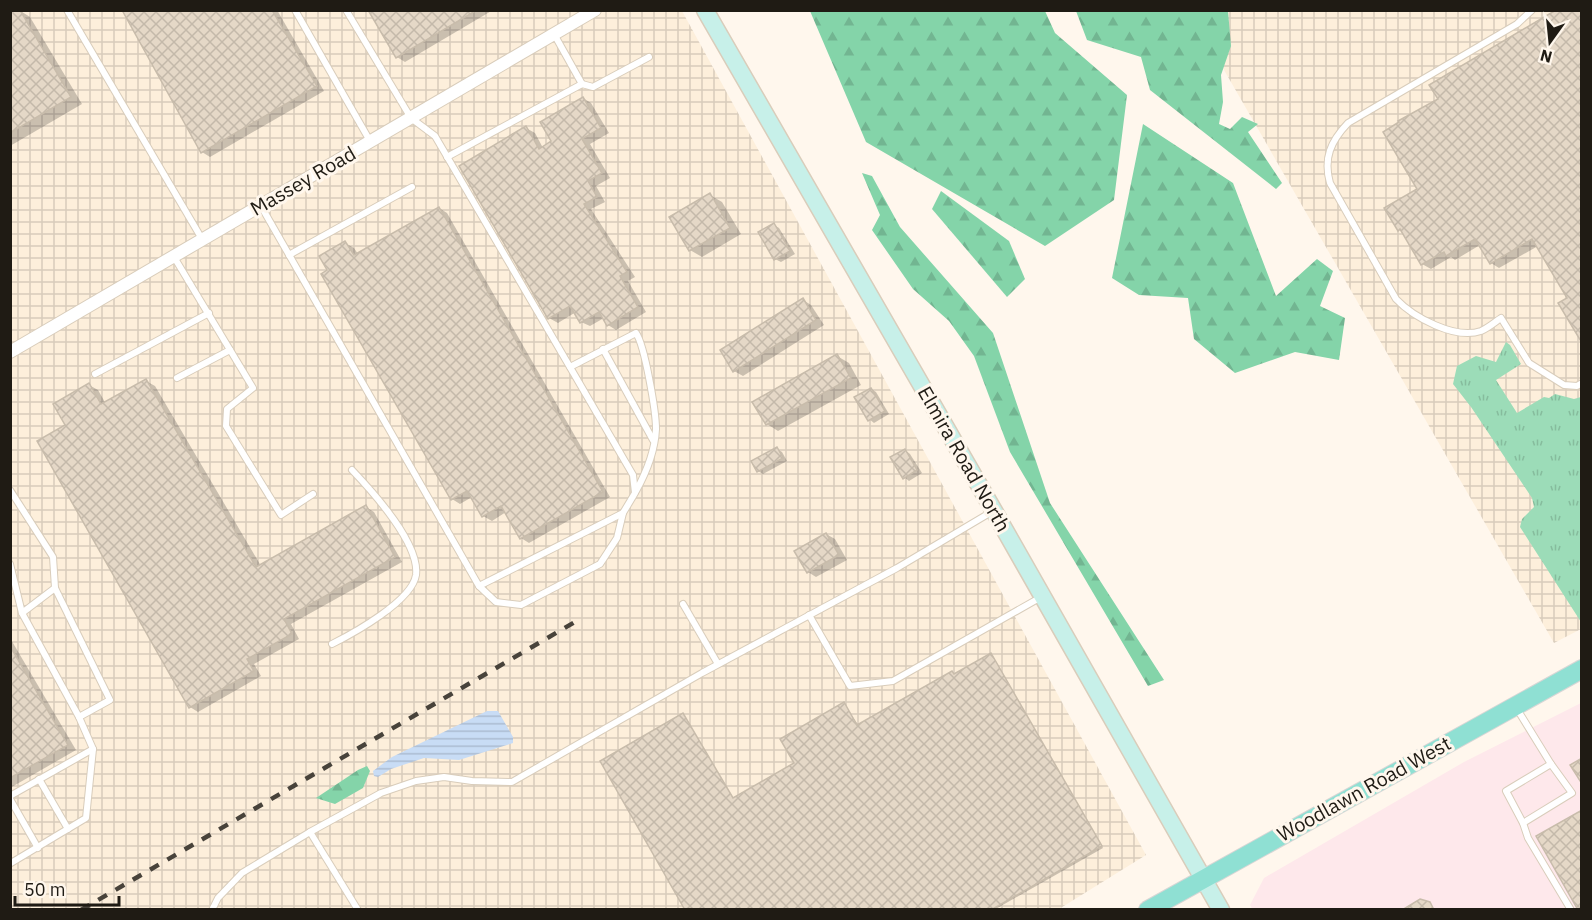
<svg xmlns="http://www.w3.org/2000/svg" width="1592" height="920" font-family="'IBM Plex Sans',sans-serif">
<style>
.commercial{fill:#fee8eb}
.industrial{fill:url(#industrial-grid)}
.grass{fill:url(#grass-tufts)}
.forest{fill:url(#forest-firs)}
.water{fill:url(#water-rules)}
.shadow{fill:#0003}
.building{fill:url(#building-cross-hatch);stroke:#c8bcab;stroke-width:1.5}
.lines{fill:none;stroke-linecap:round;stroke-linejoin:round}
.lane-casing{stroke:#d9cdbb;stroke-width:8}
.street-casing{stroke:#d9cdbb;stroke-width:14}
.secondary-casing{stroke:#d9cdbb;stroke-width:19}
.primary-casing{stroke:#d7d6d5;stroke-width:20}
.lane{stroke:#fff;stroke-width:6}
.street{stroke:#fff;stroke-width:12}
.secondary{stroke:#c7f0e9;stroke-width:16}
.primary{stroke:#8fe0d3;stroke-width:18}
.rail{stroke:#48433b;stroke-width:4.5;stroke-dasharray:10 10;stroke-linecap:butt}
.labels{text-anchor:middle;stroke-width:6;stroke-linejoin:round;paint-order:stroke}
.street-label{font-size:20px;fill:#1f1b14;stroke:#fff7ed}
</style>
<defs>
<pattern id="industrial-grid" width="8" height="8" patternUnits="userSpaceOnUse" patternTransform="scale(1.5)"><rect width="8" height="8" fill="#fdefdb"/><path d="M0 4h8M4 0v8" fill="none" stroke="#d8ccbb"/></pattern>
<pattern id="grass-tufts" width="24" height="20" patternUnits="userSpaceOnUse" patternTransform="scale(1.5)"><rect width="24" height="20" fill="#9cdcb8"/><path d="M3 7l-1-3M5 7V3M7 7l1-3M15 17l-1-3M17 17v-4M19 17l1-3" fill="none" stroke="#86bc9d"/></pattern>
<pattern id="forest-firs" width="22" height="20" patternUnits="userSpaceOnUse" patternTransform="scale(1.5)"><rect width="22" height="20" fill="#84d4a9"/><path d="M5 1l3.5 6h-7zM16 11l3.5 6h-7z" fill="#72b591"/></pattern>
<pattern id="water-rules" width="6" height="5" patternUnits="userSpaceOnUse" patternTransform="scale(1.5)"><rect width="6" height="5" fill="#c8dcf5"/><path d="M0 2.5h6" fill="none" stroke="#abbcd1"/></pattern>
<pattern id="building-cross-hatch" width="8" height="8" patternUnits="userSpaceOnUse" patternTransform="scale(1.5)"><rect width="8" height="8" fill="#e5d8c7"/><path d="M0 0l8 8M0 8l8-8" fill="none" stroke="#c4b9aa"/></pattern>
</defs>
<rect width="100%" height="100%" fill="#fff7ed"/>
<polygon class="commercial" points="1581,703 1581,909 1253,910 1250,905 1264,878 1464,762"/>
<g class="industrial">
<polygon points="10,11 682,11 1146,855 1059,909 11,909"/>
<polygon points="1190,11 1581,11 1581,629 1554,643"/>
</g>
<polygon class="grass" points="1506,342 1510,345 1521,364 1496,380 1517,413 1544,397 1549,398 1555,394 1574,399 1581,397 1581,622 1520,527 1522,519 1534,507 1532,498 1471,407 1453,384 1457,366 1476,356 1496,362"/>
<g class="forest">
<polygon points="810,11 1045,11 1055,33 1127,95 1114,200 1045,246 866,142"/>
<polygon points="1076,11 1228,11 1231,46 1221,75 1223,102 1219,124 1230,129 1242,117 1258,124 1248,132 1282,183 1276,189 1150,90 1141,57 1087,40"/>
<polygon points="1143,124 1233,183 1276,296 1317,259 1333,271 1320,306 1345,318 1339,360 1295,352 1235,373 1194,339 1188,298 1139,295 1112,278"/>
<polygon points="862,173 872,176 900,227 993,333 1050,503 1164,680 1148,686 1010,452 974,356 949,321 913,289 872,230 880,215"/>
<polygon points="941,191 1009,241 1025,279 1007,297 932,209"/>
<polygon points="367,766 370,771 363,788 335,804 316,798 358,770"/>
</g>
<polygon class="water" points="487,711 498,711 513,737 513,743 510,744 459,760 424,758 391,769 378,777 374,776 373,771 392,757"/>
<g class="shadow">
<polygon points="19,10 30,17 82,104 10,146 10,15"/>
<polygon points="124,10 277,10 324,91 210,157 202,152"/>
<polygon points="370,10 493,10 405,62 397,57"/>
<polygon points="1559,10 1569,298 1538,246 1499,268 1491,263 1480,245 1455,260 1451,257 1431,269 1422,264 1404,233 1399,230 1419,189 1440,100"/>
<polygon points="583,98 591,103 609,133 590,144 610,178 596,186 605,202 591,209 635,277 628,281 646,312 616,330 608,325 604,318 590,326 581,322 576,312 558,323 549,318 526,128 535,133 543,148 553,142"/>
<polygon points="710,195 722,202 741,234 702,257 690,250"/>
<polygon points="439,208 447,213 610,497 529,543 521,538 506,512 492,521 483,516 472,497 460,504 452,499 329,271 345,243 354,248 358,254"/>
<polygon points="774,225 779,228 795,254 781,262 775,259"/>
<polygon points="803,300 811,305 824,325 743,376 734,371"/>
<polygon points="837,356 849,363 861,385 778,431 767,424"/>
<polygon points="146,381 155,386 261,566 366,507 374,512 402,562 291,624 299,639 254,664 261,676 198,712 190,707 67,426 89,385 98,390 106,404"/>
<polygon points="871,389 876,392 889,414 874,423 869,419"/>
<polygon points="777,449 782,452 787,461 763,474 758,471"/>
<polygon points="905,450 910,454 922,473 909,481 904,477"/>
<polygon points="826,534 835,539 847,560 816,577 808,572"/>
<polygon points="10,638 76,750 10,788"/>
<polygon points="991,655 1103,848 994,910 687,910 683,715 734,799 796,764 844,704 859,726 952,673 955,674"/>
</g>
<g class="building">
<polygon points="15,10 20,10 71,97 10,133 10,13"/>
<polygon points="122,10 272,10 317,86 201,153"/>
<polygon points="368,10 477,10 396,58"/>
<polygon points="1556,10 1582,10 1582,343 1558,303 1567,298 1532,239 1490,264 1475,239 1446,256 1444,252 1421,265 1400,229 1398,231 1384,208 1417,189 1383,132 1399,122 1398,121 1438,99 1429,85"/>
<polygon points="583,97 601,128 582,139 602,173 588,181 597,197 584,204 627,272 620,276 638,307 607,326 599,312 580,323 570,306 548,319 459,166 526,126 539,149 551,141 540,122"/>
<polygon points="710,193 730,228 689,251 669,217"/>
<polygon points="439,207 603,492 520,539 501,506 482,517 467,491 451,500 321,274 327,270 319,256 345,241 354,255"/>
<polygon points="774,223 790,251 774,260 758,232"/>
<polygon points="803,298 816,320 733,372 720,350"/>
<polygon points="837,354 851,378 766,425 752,402"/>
<polygon points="146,379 256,567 366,505 395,557 284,619 292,634 247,659 254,671 189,708 37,441 65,425 53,404 89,383 101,404"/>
<polygon points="871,388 885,411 868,421 854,397"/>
<polygon points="777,447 783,458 757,472 751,461"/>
<polygon points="905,449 917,470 903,479 890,457"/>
<polygon points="826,533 839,555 807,573 794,551"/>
<polygon points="10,646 68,745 10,778"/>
<polygon points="991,653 1102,846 991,910 685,910 600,761 683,713 733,798 794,763 780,739 844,702 857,725 952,671 954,674"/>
<polygon points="1582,758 1582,784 1570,765"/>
<polygon points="1582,810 1582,910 1578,910 1536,836"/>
<polygon points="1420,899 1430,902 1434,910 1402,910"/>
</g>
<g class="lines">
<g class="lane-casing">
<g id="lane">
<polyline points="67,10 202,239"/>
<polyline points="295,10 370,141"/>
<path d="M1532,10L1517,24L1348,123C1331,141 1323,158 1330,183L1396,299C1413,317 1455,340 1481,331C1488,328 1495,322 1501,318L1529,363L1564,385L1577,386L1582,383"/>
<polyline points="554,34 582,84"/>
<polyline points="447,157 582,84 593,87 649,57"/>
<polyline points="261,206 479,586 623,513 635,493 633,475 435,136 411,118 346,10"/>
<polyline points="289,255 412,187"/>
<polyline points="174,257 253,388 227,409 226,426 281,515 313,494"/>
<polyline points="603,349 653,440"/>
<path d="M570,367L636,333C645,346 656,412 656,429C655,450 646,473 636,491"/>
<polyline points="95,374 209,313"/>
<polyline points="177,378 230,350"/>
<polyline points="10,490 53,557 55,588 110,700 79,717"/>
<polyline points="10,564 22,613 79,717 93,749 86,818 11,863 10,862"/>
<polyline points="479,586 496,602 521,605 600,564 617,538 623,513"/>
<polyline points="683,604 718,664"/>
<polyline points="22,613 55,588"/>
<polyline points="809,615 850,686 893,681 1043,596"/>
<path d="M332,644C354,633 412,601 416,575C420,544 372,491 352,470"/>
<polyline points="1517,709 1551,764 1506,791 1523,823 1528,838 1571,910"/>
<polyline points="39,779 68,829"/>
<polyline points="10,796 93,749"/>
<polyline points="10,799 38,848"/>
<polyline points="1523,823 1572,793 1551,764"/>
<polyline points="310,832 358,910"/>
<polyline points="212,910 218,898 242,873 310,832 381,793 416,781 444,777 472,781 512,782 702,673 897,568 993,511"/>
</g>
</g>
<g class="street-casing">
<polyline id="street" points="10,352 595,10"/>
</g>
<g class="secondary-casing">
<polyline id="secondary" points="705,10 994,511 1221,910"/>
</g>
<g class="primary-casing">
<polyline id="primary" points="1148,910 1582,669"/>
</g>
<use href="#lane" class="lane"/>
<use href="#street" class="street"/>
<use href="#secondary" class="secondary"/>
<use href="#primary" class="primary"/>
<polyline class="rail" points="81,910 580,619"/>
</g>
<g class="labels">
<g class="street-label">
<text transform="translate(303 181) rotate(-30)" y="7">Massey Road</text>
<text transform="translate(964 459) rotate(60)" y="7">Elmira Road North</text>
<text transform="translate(1364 789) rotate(-29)" y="7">Woodlawn Road West</text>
</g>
</g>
<rect width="1592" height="920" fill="none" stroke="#1f1b14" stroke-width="24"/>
<g transform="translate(1550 42) rotate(195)" stroke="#fff7ed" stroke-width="4.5" paint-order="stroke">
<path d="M0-4.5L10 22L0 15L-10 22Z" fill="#1f1b14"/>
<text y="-9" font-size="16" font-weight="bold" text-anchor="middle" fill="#1f1b14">N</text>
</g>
<path d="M15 896v9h104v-9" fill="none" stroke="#1f1b14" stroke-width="3"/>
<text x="24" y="896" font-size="18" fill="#1f1b14" stroke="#fff7ed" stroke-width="4.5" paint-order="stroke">50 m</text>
</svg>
